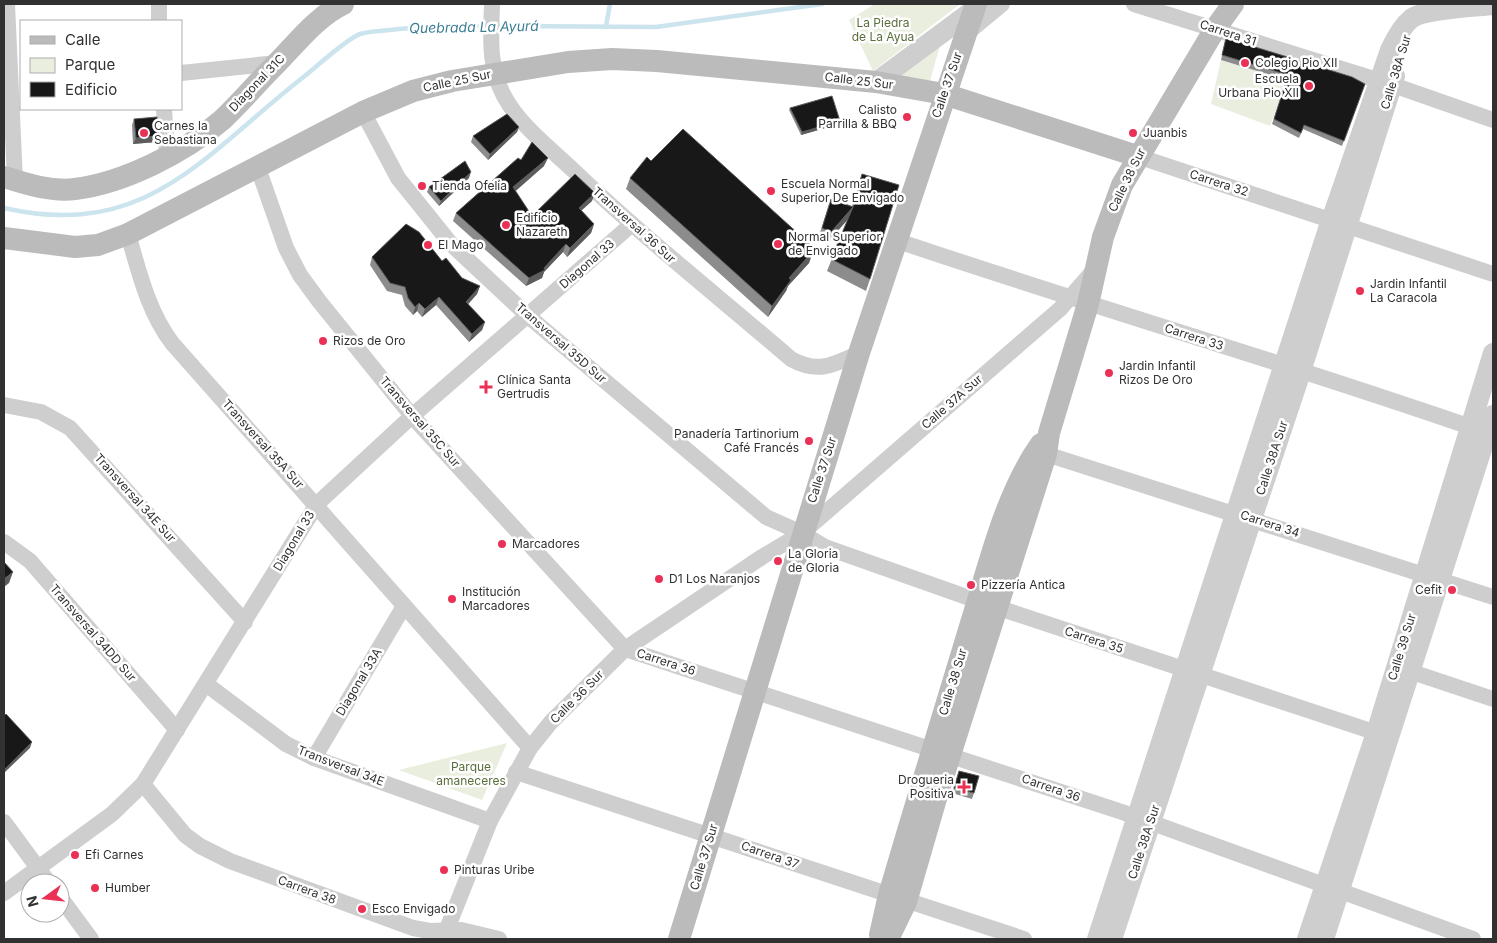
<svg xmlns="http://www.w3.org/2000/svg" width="1497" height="943" font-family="Inter,sans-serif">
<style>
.green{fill:#e9eedf}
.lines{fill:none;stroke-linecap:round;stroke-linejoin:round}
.stream{stroke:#cbe4ee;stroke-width:4.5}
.minor{stroke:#cecece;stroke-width:16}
.tertiary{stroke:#cecece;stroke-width:20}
.secondary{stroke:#bbb;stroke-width:22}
.wall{fill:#8c8c8c}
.shaded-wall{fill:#5d5d5d}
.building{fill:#181818;stroke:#5d5d5d}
.poi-dot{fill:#ea3155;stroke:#fff;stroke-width:2}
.labels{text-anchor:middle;stroke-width:5;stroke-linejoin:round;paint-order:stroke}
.park-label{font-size:12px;fill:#5a6e3c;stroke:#fff}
.street-label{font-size:12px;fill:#313131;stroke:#fff}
.poi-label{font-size:12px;fill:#313131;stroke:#fff;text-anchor:start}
.water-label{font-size:14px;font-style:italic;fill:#3c7e96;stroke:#fff}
</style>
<rect width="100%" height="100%" fill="#fff"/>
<g class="green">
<polygon points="875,4 960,4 873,71 849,20"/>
<polygon points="943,35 928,88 887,75"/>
<polygon points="1221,60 1287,80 1270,126 1211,104"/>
<polygon points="507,743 482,800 399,770"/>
</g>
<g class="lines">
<g class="stream">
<polyline points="495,26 656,27 822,4"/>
<polyline points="606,26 610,4"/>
<path d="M4,208C148,241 205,153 306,75C317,66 348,38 360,34C369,31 380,31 390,30C423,26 455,26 488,26"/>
</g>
<g class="minor">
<polyline points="7,4 15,181"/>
<polyline points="159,4 159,21"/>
<path d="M492,4C491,36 488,66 504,96C520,126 550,148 574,171C643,237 718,296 791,359C818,374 833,365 859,353"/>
<polyline points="1134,4 1393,85 1493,120"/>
<polyline points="967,33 1002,4"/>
<polyline points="181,73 277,63"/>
<polyline points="164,109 167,156"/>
<polyline points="363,112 398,178 451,244 528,316 766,517 802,533 825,547 978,601 1386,736"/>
<polyline points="1137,156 1493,274"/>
<polyline points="258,168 286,248 300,275 319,301 412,416 625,649 1122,812 1473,939"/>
<path d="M128,234C139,272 148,311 172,343L530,748"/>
<path d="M895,240C1090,306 1287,363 1482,431"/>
<polyline points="4,405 41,412 70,428 245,622"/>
<polyline points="1046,454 1493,597"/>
<polyline points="4,542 30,561 177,730"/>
<polyline points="1400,668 1493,699"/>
<polyline points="206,684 286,744 314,758 490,821"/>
<polyline points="314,758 404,606"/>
<polyline points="516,772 1024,939"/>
<polyline points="143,784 185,835 200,846 230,861 413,928 430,931 461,930 499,939"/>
<polyline points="4,822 49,883"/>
<polyline points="4,893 112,814 143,784 317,504 412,416 631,225"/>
<polyline points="60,897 91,939"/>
<polyline points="443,939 490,821 530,748 551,722 625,649 762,557 802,533 1060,309 1094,270"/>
</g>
<g class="tertiary">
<polyline points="876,82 980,5"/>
<path d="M1097,939L1328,229L1390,50C1395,39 1402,26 1412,18C1426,9 1475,7 1493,5"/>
<polyline points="1112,939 1297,384 1395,76"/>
<polyline points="1307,939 1376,733 1493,353"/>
<polyline points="1324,939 1493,415"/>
</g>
<g class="secondary">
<path d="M4,177C26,184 51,192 75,189C124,183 185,152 222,120C240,103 257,83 275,65C296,44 316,17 343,4"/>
<polyline points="4,238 75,247 98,245 128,234 363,112 413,91 452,81 568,62 612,59 657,61 876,82 944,94 1137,156"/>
<path d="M880,935L889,895C916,803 944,711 972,620C990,562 1006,493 1041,444"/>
<polyline points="679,939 859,353 976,4"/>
<polyline points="888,939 906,902 935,802 1046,454 1049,433 1088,304 1103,237 1122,185 1215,29 1233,4"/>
</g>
</g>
<g class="wall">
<polygon points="1226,38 1365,84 1342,146 1303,129 1299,138 1272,124 1287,80 1221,60"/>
<polygon points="790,108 840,121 839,124 801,135 789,110"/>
<polygon points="134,119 158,136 156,142 133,144 132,125"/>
<polygon points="519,127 517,132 488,160 471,142 473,136"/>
<polygon points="521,160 544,166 515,191 532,216 592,201 581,211 594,224 591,233 567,257 563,252 544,272 542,278 526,286 453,221 456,213"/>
<polygon points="651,161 813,251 809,263 788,286 786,291 768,317 626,189 630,178"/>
<polygon points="862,174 870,279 866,291 827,271 848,219 827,243 818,239 831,199 852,206"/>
<polygon points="469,178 439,206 427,192 429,187"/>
<polygon points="372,257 442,261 462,278 480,286 477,294 468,304 485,322 482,330 469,342 436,305 422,317 417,311 413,315 405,306 402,295 387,291 370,265"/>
<polygon points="959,771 974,793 972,799 952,793"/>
</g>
<g class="shaded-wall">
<polygon points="840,121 839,124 801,135 802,132"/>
<polygon points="519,127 517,132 488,160 490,154"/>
<polygon points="158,136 156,142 133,144 136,138"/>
<polygon points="548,158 544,166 510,196 513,187"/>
<polygon points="471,172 469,178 439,206 441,201"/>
<polygon points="595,193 592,201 575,216 579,208"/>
<polygon points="853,207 849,218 827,243 831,232"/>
<polygon points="594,224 591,233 567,257 570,248"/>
<polygon points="566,244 563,252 544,272 542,278 526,286 529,278 544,268"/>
<polygon points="813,251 809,263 788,286 786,291 768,317 772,306 789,278"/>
<polygon points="480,286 477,294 463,310 466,302"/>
<polygon points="439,297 436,305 422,317 425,309"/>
<polygon points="419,303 417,311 413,315 415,307"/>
<polygon points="485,322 482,330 469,342 472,334"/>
<polygon points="13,572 9,583 4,587 4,579"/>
<polygon points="32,742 30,748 4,773 4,770"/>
</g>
<g class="building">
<polygon points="1226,38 1352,77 1365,84 1344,141 1304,125 1301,133 1274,119 1288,75 1222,55"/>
<polygon points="832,96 840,121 802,132 790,108"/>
<polygon points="507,114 519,127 490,154 473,136"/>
<polygon points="157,117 158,136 136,138 134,119"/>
<polygon points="683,129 813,247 813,251 789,278 791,280 772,306 630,178 647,157 651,161"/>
<polygon points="532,142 548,158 513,187 532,216 575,174 595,193 579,208 594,224 570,248 566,244 544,268 545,270 529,278 456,213 518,158 521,160"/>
<polygon points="465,161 471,172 441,201 429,187"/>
<polygon points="862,174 899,185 870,279 831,259 853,207 831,232 822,228 831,199 853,207"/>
<polygon points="406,224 419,232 442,261 446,258 462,278 480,286 466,302 485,322 472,334 439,297 425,309 419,303 415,307 408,298 405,287 390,283 372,257"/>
<polygon points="4,562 13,572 4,579"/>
<polygon points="6,714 32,742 4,770 4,716"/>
<polygon points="959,771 979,776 974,793 954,788"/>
</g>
<g class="poi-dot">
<circle cx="1245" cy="63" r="5"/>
<circle cx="1309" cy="86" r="5"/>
<circle cx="907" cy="117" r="5"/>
<circle cx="144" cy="133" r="5"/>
<circle cx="1133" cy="133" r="5"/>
<circle cx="422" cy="186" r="5"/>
<circle cx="771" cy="191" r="5"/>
<circle cx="506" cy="225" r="5"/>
<circle cx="778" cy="244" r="5"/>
<circle cx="428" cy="245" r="5"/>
<circle cx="1360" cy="291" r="5"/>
<circle cx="323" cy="341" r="5"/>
<circle cx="1109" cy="373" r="5"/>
<path d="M483.5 379.5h5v5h5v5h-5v5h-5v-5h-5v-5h5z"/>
<circle cx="809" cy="441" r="5"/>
<circle cx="502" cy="544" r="5"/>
<circle cx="778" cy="561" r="5"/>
<circle cx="659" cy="579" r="5"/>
<circle cx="971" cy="585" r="5"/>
<circle cx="1452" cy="590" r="5"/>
<circle cx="452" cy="599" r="5"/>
<path d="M961.5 779.5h5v5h5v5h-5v5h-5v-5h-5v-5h5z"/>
<circle cx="75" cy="855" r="5"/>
<circle cx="444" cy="870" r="5"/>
<circle cx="95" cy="888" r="5"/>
<circle cx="362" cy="909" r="5"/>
</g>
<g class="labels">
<g class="park-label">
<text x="883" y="27">La Piedra<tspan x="883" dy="14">de La Ayua</tspan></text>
<text x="471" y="771">Parque<tspan x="471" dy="14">amaneceres</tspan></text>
</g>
<g class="street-label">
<text transform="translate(1228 33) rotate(18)" y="4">Carrera 31</text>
<text transform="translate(1396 72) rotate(-73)" y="4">Calle 38A Sur</text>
<text transform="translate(457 81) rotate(-12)" y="4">Calle 25 Sur</text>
<text transform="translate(859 81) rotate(7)" y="4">Calle 25 Sur</text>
<text transform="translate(257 83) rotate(-46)" y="4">Diagonal 31C</text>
<text transform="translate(947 85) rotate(-71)" y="4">Calle 37 Sur</text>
<text transform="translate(1127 180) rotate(-64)" y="4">Calle 38 Sur</text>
<text transform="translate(1219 183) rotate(18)" y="4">Carrera 32</text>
<text transform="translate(634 225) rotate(42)" y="4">Transversal 36 Sur</text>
<text transform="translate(587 264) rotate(-41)" y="4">Diagonal 33</text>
<text transform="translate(1194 337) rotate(18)" y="4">Carrera 33</text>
<text transform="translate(561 343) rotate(41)" y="4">Transversal 35D Sur</text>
<text transform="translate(952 402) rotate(-41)" y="4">Calle 37A Sur</text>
<text transform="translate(420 422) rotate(49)" y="4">Transversal 35C Sur</text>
<text transform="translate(263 444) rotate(48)" y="4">Transversal 35A Sur</text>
<text transform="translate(1272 458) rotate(-72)" y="4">Calle 38A Sur</text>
<text transform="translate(822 470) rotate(-72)" y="4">Calle 37 Sur</text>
<text transform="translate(135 498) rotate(48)" y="4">Transversal 34E Sur</text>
<text transform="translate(1270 524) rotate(18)" y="4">Carrera 34</text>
<text transform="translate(294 541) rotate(-59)" y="4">Diagonal 33</text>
<text transform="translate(93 633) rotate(49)" y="4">Transversal 34DD Sur</text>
<text transform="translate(1094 640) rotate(18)" y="4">Carrera 35</text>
<text transform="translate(1402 647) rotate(-73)" y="4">Calle 39 Sur</text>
<text transform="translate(666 662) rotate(18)" y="4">Carrera 36</text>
<text transform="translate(359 682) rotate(-59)" y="4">Diagonal 33A</text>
<text transform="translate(953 682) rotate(-73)" y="4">Calle 38 Sur</text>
<text transform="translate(577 697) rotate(-45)" y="4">Calle 36 Sur</text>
<text transform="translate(341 766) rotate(21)" y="4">Transversal 34E</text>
<text transform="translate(1051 788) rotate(19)" y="4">Carrera 36</text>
<text transform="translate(1144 842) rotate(-72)" y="4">Calle 38A Sur</text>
<text transform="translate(770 855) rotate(19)" y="4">Carrera 37</text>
<text transform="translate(704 857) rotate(-73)" y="4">Calle 37 Sur</text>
<text transform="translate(307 890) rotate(20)" y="4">Carrera 38</text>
</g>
<g class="poi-label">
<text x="1255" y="67">Colegio Pio XII</text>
<text x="1299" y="83" text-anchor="end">Escuela<tspan x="1299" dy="14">Urbana Pio XII</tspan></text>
<text x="897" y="114" text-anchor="end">Calisto<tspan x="897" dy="14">Parrilla &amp; BBQ</tspan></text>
<text x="154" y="130">Carnes la<tspan x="154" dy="14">Sebastiana</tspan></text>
<text x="1143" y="137">Juanbis</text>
<text x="781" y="188">Escuela Normal<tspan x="781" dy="14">Superior De Envigado</tspan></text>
<text x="432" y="190">Tienda Ofelia</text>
<text x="516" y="222">Edificio<tspan x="516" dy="14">Nazareth</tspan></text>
<text x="788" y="241">Normal Superior<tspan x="788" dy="14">de Envigado</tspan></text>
<text x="438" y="249">El Mago</text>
<text x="1370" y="288">Jardin Infantil<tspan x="1370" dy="14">La Caracola</tspan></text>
<text x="333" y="345">Rizos de Oro</text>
<text x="1119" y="370">Jardin Infantil<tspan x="1119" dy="14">Rizos De Oro</tspan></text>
<text x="497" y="384">Clínica Santa<tspan x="497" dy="14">Gertrudis</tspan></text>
<text x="799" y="438" text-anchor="end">Panadería Tartinorium<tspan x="799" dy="14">Café Francés</tspan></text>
<text x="512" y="548">Marcadores</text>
<text x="788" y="558">La Gloria<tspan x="788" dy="14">de Gloria</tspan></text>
<text x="669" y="583">D1 Los Naranjos</text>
<text x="981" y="589">Pizzería Antica</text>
<text x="1442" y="594" text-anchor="end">Cefit</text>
<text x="462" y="596">Institución<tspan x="462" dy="14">Marcadores</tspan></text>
<text x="954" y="784" text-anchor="end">Drogueria<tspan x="954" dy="14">Positiva</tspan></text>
<text x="85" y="859">Efi Carnes</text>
<text x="454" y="874">Pinturas Uribe</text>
<text x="105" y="892">Humber</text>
<text x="372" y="913">Esco Envigado</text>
</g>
<g class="water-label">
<text transform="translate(474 27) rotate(-1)" y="5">Quebrada La Ayurá</text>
</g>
</g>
<rect width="1497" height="943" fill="none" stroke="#313131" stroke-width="10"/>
<rect x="20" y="20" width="162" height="90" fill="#ffffff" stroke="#adadad"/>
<rect x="30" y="36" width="25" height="8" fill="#bbbbbb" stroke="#adadad"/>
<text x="65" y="45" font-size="15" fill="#313131">Calle</text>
<rect x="30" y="58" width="25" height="15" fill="#e9eedf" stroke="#adadad"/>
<text x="65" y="70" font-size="15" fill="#313131">Parque</text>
<rect x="30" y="82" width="25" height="15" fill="#181818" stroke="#adadad"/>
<text x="65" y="95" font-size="15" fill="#313131">Edificio</text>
<g transform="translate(45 898) rotate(255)"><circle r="24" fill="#ffffff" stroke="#adadad"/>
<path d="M0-4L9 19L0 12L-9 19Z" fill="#ea3155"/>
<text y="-8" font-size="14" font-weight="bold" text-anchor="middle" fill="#313131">N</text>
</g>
</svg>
